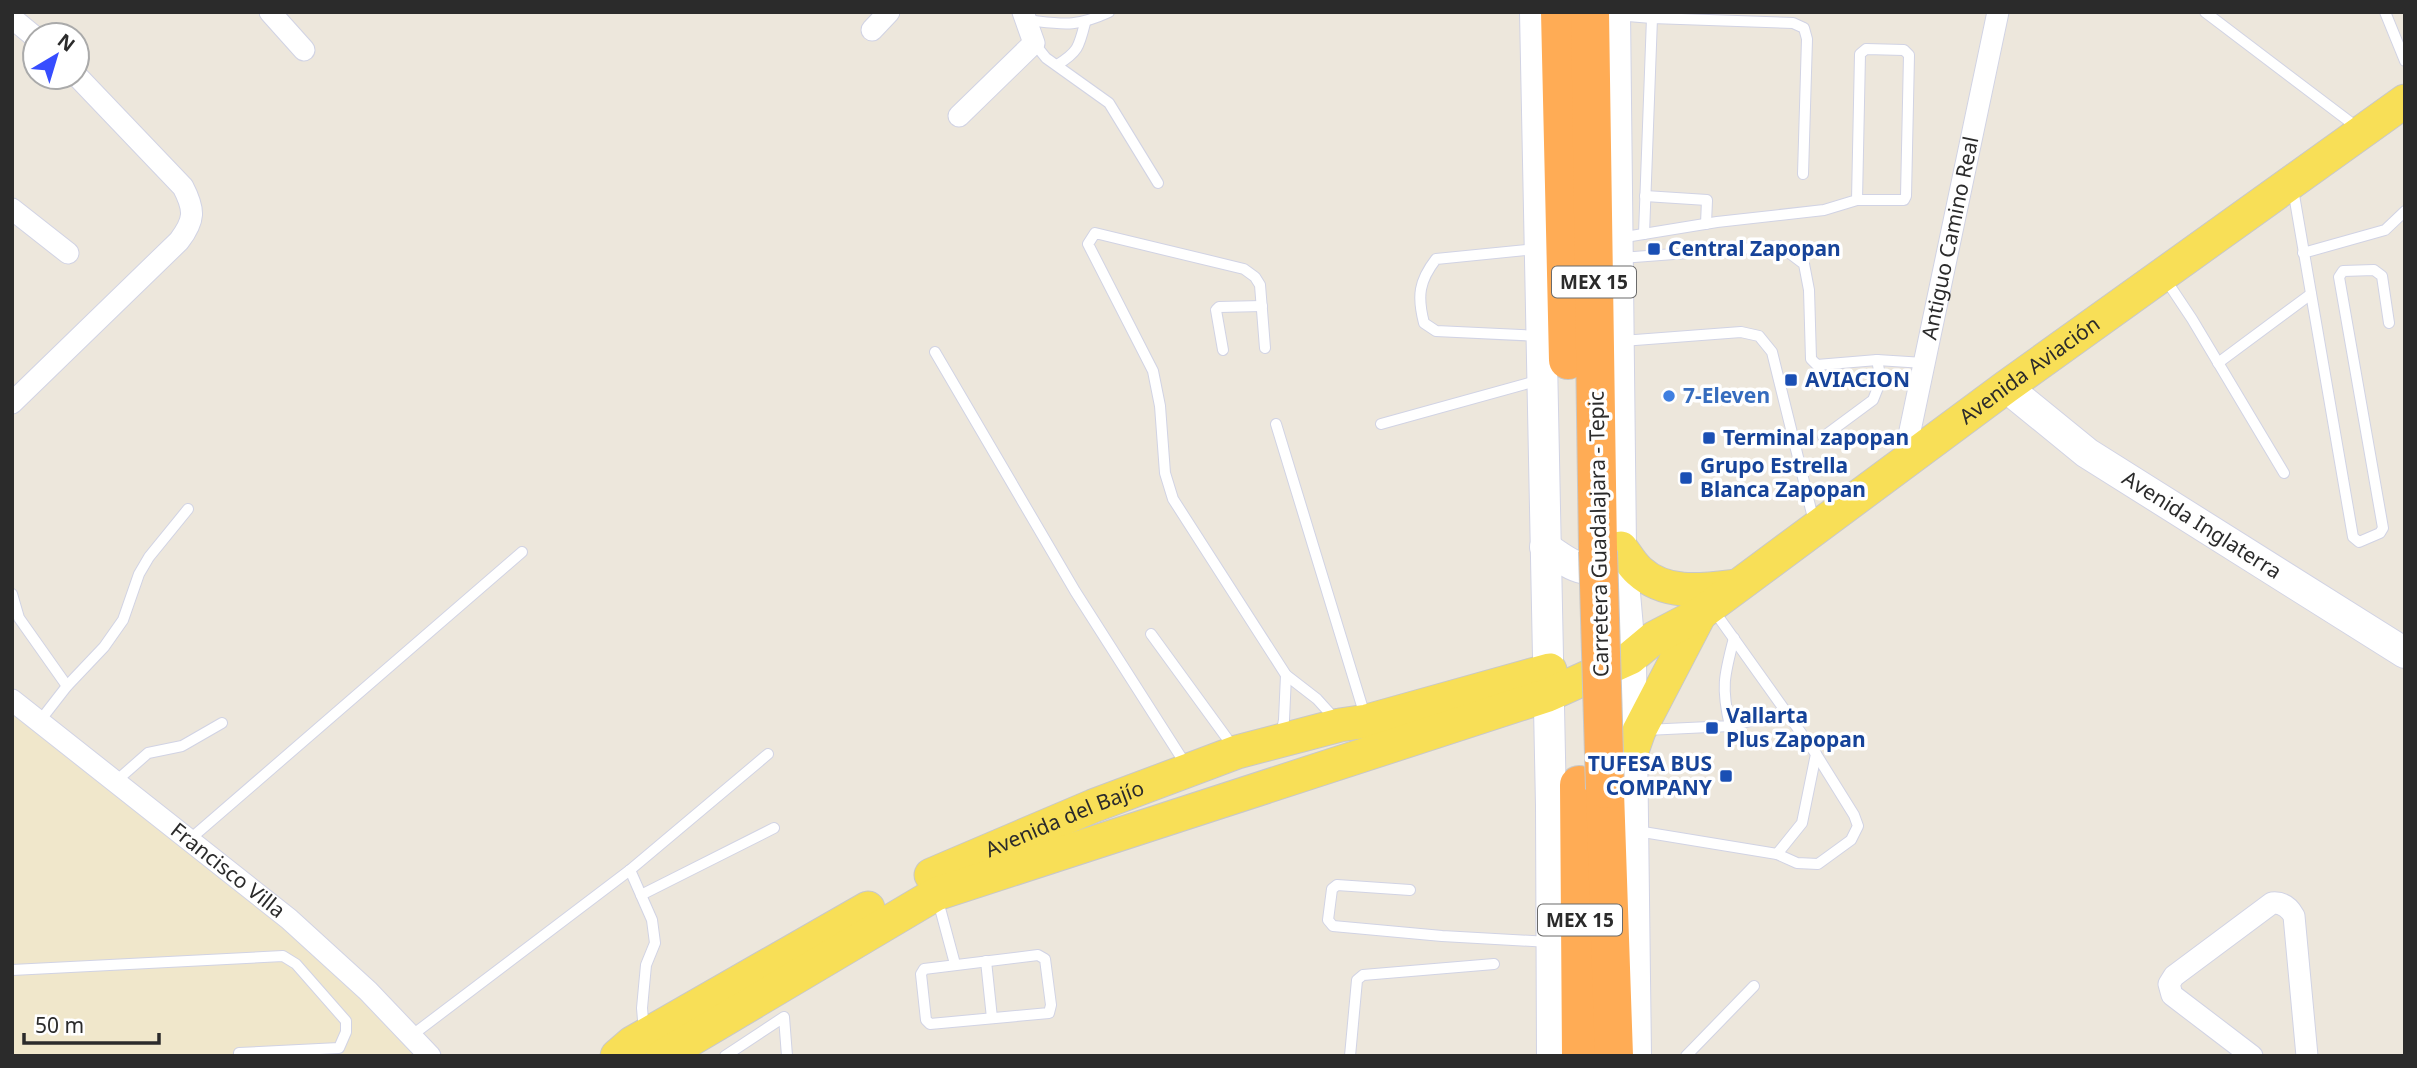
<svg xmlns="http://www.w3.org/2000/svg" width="2417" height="1068" font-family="'Noto Sans',sans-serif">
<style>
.education{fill:#f0e7cb}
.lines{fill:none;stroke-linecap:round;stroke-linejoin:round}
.lane-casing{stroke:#d1d3e4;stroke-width:12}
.street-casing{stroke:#d1d3e4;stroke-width:23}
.secondary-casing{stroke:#d1d3e4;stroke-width:32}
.primary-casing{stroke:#c8c8c8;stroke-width:35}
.highway-casing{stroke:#c8c8c8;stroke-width:40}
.lane{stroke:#fff;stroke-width:10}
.street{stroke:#fff;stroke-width:21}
.secondary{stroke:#fff;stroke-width:30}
.primary{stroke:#f8df57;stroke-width:33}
.highway{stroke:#ffac55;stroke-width:38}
.highway-bridge-casing{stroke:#c8c8c8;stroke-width:40;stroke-linecap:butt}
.highway-bridge{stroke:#ffac55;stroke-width:38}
.transit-dot{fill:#1a4fb4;stroke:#fff;stroke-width:2.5}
.shop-dot{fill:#3f7fe0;stroke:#fff;stroke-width:2.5}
.labels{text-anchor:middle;stroke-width:7;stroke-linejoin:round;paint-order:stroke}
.shield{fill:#fff;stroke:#6b6b6b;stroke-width:2}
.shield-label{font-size:19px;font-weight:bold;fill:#2b2b2b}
.street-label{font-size:21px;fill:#2b2b2b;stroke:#fff}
.transit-label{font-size:21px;font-weight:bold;fill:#164399;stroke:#fff;text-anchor:start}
.shop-label{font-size:21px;font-weight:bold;fill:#366cbe;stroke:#fff;text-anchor:start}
</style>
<rect width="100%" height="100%" fill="#ede7dc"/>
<polygon class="education" points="12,705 363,987 426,1056 12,1056"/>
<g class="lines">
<g class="lane-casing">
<g id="lane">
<polyline points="2205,12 2358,128"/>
<polyline points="2385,12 2405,61"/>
<polyline points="1616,15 1652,18"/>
<path d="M1026,20C1063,24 1074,28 1109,12"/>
<polyline points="1034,43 1046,58 1109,103 1158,183"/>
<path d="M1057,65C1078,52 1079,47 1085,23"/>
<polyline points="2293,189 2353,537 2359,542 2380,533 2383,528 2339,277 2343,271 2374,270 2382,276 2389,323"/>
<polyline points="1645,196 1707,200 1706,224"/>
<polyline points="1644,234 1652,18 1793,23 1804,28 1807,39 1803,174"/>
<polyline points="1619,238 1717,222 1824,210 1857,200 1904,200 1906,196 1909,55 1904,50 1866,49 1860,54 1857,200"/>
<path d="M1537,249L1436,259C1419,281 1417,296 1424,323L1436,331L1539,336"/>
<polyline points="2303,253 2385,230 2405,211"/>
<polyline points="1621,258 1780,246 1804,264 1809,290 1811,359 1817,365 1877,360 1924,363"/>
<polyline points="2164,277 2192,319 2284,473"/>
<polyline points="1622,341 1741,332 1759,336 1772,352 1814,522"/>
<polyline points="1265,348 1260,285 1255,277 1244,269 1095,233 1088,244 1153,371 1160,406 1165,473 1173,499 1286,675 1317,699 1336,720"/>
<polyline points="1223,350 1216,310 1219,307 1262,306"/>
<polyline points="935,352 1075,591 1186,765"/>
<polyline points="2218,363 2311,294"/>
<polyline points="1276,424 1366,719"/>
<polyline points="1381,424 1540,380"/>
<polyline points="1823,437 1873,400 1881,380 1877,360"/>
<polyline points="12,594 19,618 67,686"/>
<polyline points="1151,634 1234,748"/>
<polyline points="39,722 67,686 104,647 123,620 139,574 149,557 188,509"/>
<polyline points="1730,726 1787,712"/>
<path d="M1646,730L1730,726C1721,687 1724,676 1734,638"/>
<polyline points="1281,735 1284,720 1286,675"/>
<polyline points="115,782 148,753 182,746 222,723"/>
<polyline points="1637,831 1777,854 1802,823 1816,754 1712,608"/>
<polyline points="189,840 522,552"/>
<polyline points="1777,854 1797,863 1818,864 1851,840 1858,826 1854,815 1816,754"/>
<polyline points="630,870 652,920 655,943 646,965 642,1008 644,1032"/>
<polyline points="1410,890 1337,885 1332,889 1328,920 1333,926 1442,936 1549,942"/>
<polyline points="641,895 774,828"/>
<polyline points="937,897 955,964"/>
<polygon points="1038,955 1045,959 1051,1005 1049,1013 930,1024 926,1020 921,974 924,969"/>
<polyline points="986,961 992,1018"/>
<polyline points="12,970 283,956 296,964 346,1021 346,1032 339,1048 239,1053 239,1056"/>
<polyline points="411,1036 630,870 768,754"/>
<polyline points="725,1056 784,1017 787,1056"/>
<polyline points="1350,1056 1357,980 1363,975 1494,964"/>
<polyline points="1686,1056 1754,986"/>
</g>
</g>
<g class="street-casing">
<g id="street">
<polyline points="270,12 304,50"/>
<polyline points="12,18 35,37"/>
<polyline points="872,30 889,12"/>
<polyline points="959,116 1034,43 1023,12"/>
<polyline points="12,209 68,253"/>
<path d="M12,403L179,241C195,220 195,210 183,187L77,76"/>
<path id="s1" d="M1903,464L1998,12"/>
<path id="s2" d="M12,700L289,919L368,991L430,1056"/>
<path d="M2252,1056L2172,995L2169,984L2174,976L2272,903C2282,902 2289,907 2294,916L2307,1056"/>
</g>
</g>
<g class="secondary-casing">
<g id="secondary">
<polyline points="1535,12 1551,806 1552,1056"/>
<polyline points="1615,12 1621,548 1631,662 1636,1056"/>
<path id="s3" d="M2006,387L2087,453L2405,653"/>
<path d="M1545,547C1569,563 1588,582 1614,556"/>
</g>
</g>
<g class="primary-casing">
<g id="primary">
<path d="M1621,548C1627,556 1632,565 1639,571C1666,596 1703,590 1736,586"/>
<polyline points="1632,751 1639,731 1700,614"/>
<path id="s4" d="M931,875L1093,806L1237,752L1340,725L1367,721L1550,670"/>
<polyline points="617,1056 632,1043 868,908"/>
<path id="s5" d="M663,1056L936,894L1548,695L1630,658L1654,638L1700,614L2006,387L2405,101"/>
</g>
</g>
<g class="highway-casing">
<g id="highway">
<polyline points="1560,12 1568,360"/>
<polyline points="1590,12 1598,551"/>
<polyline points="1579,785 1581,1056"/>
<polyline points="1605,792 1614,1056"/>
</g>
</g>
<use href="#lane" class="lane"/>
<use href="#street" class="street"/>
<use href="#secondary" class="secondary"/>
<use href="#primary" class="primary"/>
<use href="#highway" class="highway"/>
<g class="highway-bridge-casing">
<polyline id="highway-bridge" points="1598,551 1605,789"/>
</g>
<use href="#highway-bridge" class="highway-bridge"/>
</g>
<g class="transit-dot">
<rect x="1647" y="242" width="14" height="14" rx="3.5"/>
<rect x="1784" y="373" width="14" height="14" rx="3.5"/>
<rect x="1702" y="431" width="14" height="14" rx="3.5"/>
<rect x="1679" y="471" width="14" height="14" rx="3.5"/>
<rect x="1705" y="721" width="14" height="14" rx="3.5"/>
<rect x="1719" y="769" width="14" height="14" rx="3.5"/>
</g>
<circle class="shop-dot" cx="1669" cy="396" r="7"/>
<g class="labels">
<g class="shield">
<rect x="1552" y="266.5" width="84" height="31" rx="5"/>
<rect x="1538" y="904.5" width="84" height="31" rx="5"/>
</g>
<g class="shield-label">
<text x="1594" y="289">MEX 15</text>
<text x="1580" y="927">MEX 15</text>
</g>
<g class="street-label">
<text dy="7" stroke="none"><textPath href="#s1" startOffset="231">Antiguo Camino Real</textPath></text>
<text dy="7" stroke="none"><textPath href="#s5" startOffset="1544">Avenida Aviación</textPath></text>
<text dy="7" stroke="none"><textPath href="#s3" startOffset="240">Avenida Inglaterra</textPath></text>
<text transform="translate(1599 534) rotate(-91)" y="7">Carretera Guadalajara - Tepic</text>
<text dy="7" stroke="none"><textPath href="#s4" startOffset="145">Avenida del Bajío</textPath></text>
<text dy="7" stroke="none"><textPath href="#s2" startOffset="275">Francisco Villa</textPath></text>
</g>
<g class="transit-label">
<text x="1668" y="256">Central Zapopan</text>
<text x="1805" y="387">AVIACION</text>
<text x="1723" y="445">Terminal zapopan</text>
<text x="1700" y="473">Grupo Estrella<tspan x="1700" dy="24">Blanca Zapopan</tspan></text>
<text x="1726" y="723">Vallarta<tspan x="1726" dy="24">Plus Zapopan</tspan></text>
<text x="1712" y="771" text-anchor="end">TUFESA BUS<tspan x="1712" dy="24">COMPANY</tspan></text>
</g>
<g class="shop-label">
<text x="1683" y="403">7-Eleven</text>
</g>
</g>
<rect width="2417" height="1068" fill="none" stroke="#2b2b2b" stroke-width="28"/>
<g transform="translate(56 56) rotate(38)"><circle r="33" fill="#ffffff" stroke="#aaaaaa" stroke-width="2"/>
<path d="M0-5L12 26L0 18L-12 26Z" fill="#374dff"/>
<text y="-10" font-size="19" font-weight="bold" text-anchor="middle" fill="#2b2b2b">N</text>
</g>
<path d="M24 1033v10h135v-10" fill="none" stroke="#2b2b2b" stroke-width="3.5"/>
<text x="35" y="1033" font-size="21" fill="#2b2b2b" stroke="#ffffff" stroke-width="5" paint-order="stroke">50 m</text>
</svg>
